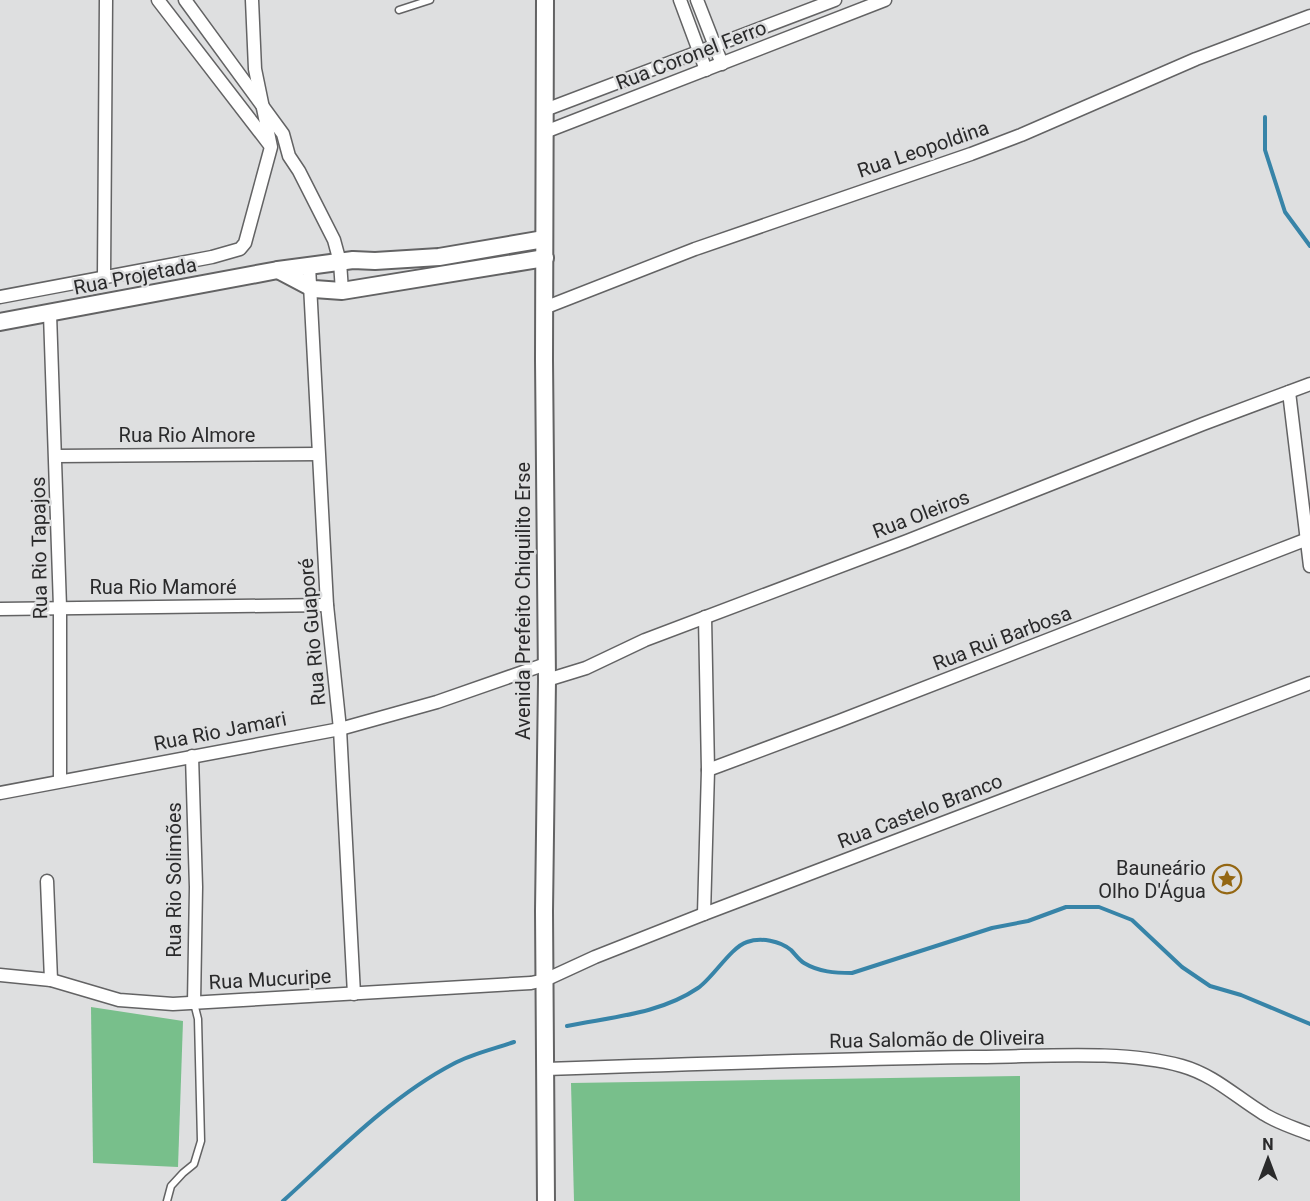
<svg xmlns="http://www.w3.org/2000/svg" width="1310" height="1201" font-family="Roboto,sans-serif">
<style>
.green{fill:#78bf8b}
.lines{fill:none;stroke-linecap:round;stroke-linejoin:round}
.stream{stroke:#3784a8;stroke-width:4}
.lane-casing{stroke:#636364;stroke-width:9}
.street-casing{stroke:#636364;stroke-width:15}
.secondary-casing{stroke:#636364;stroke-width:20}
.lane{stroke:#fff;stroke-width:6}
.street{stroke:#fff;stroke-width:12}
.secondary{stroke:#fff;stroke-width:16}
.labels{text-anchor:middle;stroke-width:5;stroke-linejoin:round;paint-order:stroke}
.street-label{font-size:20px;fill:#2a2a2b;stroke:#dedfe0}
.poi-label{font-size:20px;fill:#2a2a2b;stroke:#dedfe0;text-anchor:end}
</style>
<rect width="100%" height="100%" fill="#dedfe0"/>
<g class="green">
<polygon points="91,1007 183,1021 178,1167 93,1163"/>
<polygon points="1020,1076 1020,1201 574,1201 571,1083"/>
</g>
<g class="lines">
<g class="stream">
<polyline points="1265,117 1265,150 1285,212 1310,246"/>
<path d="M567,1026C611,1017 660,1014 698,988C712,979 731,947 747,942C761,937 780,941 791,950C795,954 799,960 804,963C819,972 835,973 852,973L992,928L1028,921L1066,907H1099L1132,920L1182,967L1210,986L1241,995L1310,1024"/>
<path d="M283,1201C335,1154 390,1097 453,1064C471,1054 494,1049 514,1042"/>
</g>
<g class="lane-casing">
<g id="lane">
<polyline points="399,10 430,0"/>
<polyline points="167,1201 171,1186 183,1173 194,1164 201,1141 198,1019 194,1003"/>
</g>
</g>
<g class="street-casing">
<g id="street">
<polyline points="158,0 269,144"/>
<polyline points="185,0 283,134 289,156 299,171 334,240 340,262 342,291"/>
<polyline points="680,0 706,70"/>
<polyline points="697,0 722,64"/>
<polyline points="545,110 835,0"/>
<polyline points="545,132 885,0"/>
<polyline points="309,266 327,605 340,729 354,994"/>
<polyline points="104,276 106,0"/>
<polyline points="0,297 212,257 240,249 245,243 271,147 255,69 252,0"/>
<polyline points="544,308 695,249 971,154 1021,135 1196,59 1310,16"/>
<polyline points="50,314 60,607 60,781"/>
<polyline points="1289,392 1310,566"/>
<polyline points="56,456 318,454"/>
<polyline points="0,609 327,605"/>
<polyline points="547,680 586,668 645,640 907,541 1203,424 1310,384"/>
<polyline points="192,756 196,887 194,1003"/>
<polyline points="708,770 839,721 1310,538"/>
<polyline points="0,793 340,729 437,702 546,664"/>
<polyline points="47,881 51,980"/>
<polyline points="704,914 708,770 705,617"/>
<polyline points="0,975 51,980 119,1000 173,1004 531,983 545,980 595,957 704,914 1310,683"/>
<path d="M546,1069C688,1064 831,1059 973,1057C1038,1057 1121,1049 1182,1066C1214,1075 1236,1097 1264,1114C1278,1123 1295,1128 1310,1134"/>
</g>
</g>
<g class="secondary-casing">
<g id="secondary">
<polyline points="545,0 544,360 547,680 544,911 546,1201"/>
<polyline points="278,270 314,289 342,291 545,258"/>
<polyline points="0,322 278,270 353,260 375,261 439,257 544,239"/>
</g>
</g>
<use href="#lane" class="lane"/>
<use href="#street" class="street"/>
<use href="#secondary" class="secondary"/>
</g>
<defs>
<g id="sight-ring" transform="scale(1.5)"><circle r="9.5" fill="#dedfe0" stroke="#946713" stroke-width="1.5"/><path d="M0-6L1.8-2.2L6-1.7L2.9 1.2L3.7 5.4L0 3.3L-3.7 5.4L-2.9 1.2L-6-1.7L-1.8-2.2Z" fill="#946713"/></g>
</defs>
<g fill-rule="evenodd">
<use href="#sight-ring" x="1227" y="879"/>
</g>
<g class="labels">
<g class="street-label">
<text transform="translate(691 55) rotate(-21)" y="7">Rua Coronel Ferro</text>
<text transform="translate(923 149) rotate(-19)" y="7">Rua Leopoldina</text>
<text transform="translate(135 276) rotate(-11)" y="7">Rua Projetada</text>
<text x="187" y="442">Rua Rio Almore</text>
<text transform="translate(921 514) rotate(-21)" y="7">Rua Oleiros</text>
<text transform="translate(39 548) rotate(-91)" y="7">Rua Rio Tapajos</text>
<text x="163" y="594">Rua Rio Mamoré</text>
<text transform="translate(523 601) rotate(-90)" y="7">Avenida Prefeito Chiquilito Erse</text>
<text transform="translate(312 632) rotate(-95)" y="7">Rua Rio Guaporé</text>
<text transform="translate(1002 638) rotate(-21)" y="7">Rua Rui Barbosa</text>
<text transform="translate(220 731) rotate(-11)" y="7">Rua Rio Jamari</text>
<text transform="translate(920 811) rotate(-21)" y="7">Rua Castelo Branco</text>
<text transform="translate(174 880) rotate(-90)" y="7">Rua Rio Solimões</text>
<text transform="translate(270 979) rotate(-3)" y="7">Rua Mucuripe</text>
<text transform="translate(937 1039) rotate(-1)" y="7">Rua Salomão de Oliveira</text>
</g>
<g class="poi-label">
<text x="1206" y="875">Bauneário<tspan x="1206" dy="23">Olho D'Água</tspan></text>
</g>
</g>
<g transform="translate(1268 1159)" stroke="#dedfe0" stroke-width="4.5" paint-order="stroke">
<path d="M0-4.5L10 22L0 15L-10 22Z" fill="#2a2a2b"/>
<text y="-9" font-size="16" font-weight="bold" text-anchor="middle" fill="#2a2a2b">N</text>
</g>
</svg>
